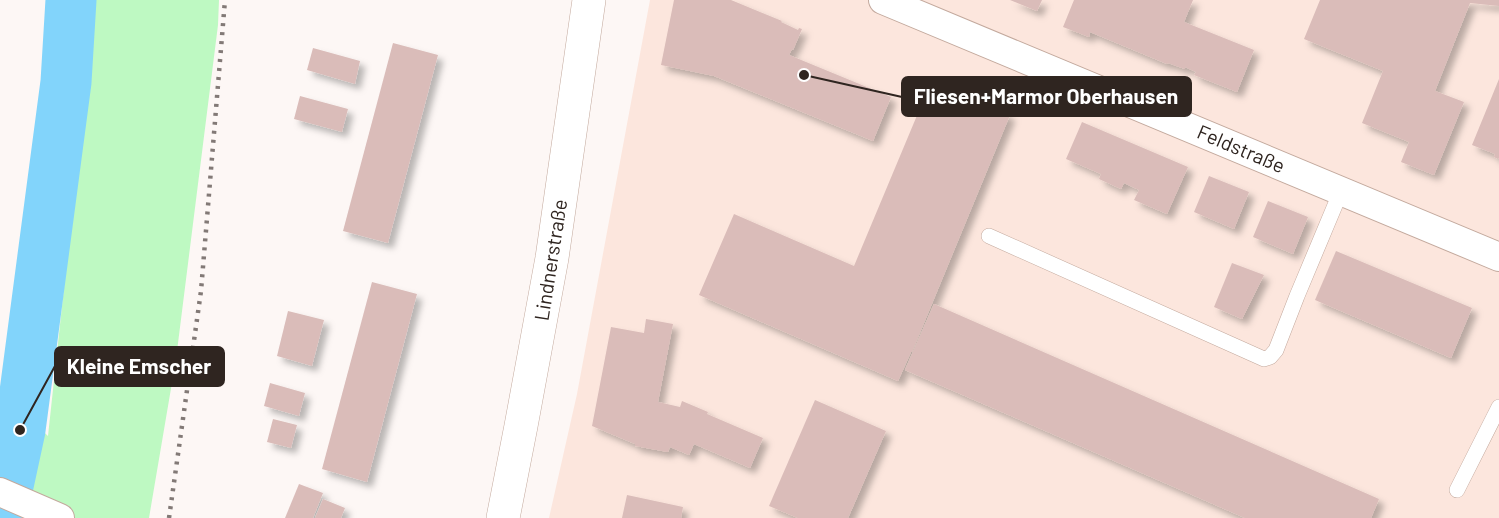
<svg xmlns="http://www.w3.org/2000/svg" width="1499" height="518" font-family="Barlow,sans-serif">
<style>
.built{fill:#fce6dd}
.green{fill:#bef9c2}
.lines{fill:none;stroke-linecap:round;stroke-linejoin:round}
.river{stroke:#82d4fb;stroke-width:51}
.building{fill:#dabcb9;filter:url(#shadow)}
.service-casing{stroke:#c3a99d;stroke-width:16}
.minor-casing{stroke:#c3a99d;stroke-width:30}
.tertiary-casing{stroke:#c3a99d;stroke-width:34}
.service{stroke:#fff;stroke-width:15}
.minor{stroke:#fff;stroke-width:28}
.tertiary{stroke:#fff;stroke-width:33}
.rail{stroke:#827976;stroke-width:4.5;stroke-dasharray:3 6;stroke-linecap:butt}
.labels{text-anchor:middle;stroke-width:4.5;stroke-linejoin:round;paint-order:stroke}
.street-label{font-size:20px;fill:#2f2520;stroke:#fff}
.leader{fill:none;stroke:#2f2520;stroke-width:2}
.callout-dot{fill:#2f2520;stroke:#fff;stroke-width:2}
.callout{fill:#2f2520;stroke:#2f2520;stroke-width:2}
.callout-label{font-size:21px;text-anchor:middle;font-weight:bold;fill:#fff}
</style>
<defs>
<filter id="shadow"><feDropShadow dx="5.5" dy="5.5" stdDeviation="3" flood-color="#0004"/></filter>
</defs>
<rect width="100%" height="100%" fill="#fdf7f5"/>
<polygon class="built" points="650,0 1499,0 1499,518 549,518 577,394"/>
<polygon class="green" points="95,0 219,0 218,25 176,359 149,518 0,518 0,391 48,436"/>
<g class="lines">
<polyline class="river" points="1,518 20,430 66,82 71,0"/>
</g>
<g class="building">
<polygon points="674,0 731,0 782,21 781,22 798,30 799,28 802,29 793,50 792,49 789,55 891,97 873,141 714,76 661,65"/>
<polygon points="1010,0 1042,0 1037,11"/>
<polygon points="1074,0 1193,0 1184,22 1254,50 1237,92 1194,75 1196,72 1185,67 1185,69 1168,63 1167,64 1090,32 1089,37 1063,27"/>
<polygon points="1320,0 1499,0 1499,6 1470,3 1435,91 1464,102 1434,175 1401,162 1409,142 1362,123 1383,71 1304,39"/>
<polygon points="393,43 438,55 388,243 343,231"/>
<polygon points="313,48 360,61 355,84 307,70"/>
<polygon points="1499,79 1499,158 1498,159 1494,157 1495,154 1472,145"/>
<polygon points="931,82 1010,115 912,352 911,352 898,381 699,295 734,214 854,266"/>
<polygon points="300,96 348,109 342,132 294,119"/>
<polygon points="1082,122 1188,167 1167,214 1134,200 1139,190 1124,183 1121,189 1099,179 1101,174 1066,159"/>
<polygon points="1209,176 1249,192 1234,229 1194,212"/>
<polygon points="1268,201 1308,217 1293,254 1253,237"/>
<polygon points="1336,251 1472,308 1451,358 1315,300"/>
<polygon points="1232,263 1264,275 1242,319 1214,307"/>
<polygon points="372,282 417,294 367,482 322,469"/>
<polygon points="934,304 1379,499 1371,518 1245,518 905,370"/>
<polygon points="288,311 324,320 312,366 277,356"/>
<polygon points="646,319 673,324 658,402 680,407 682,401 708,412 707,414 763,438 750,468 694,444 689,455 670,447 668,452 635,446 635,444 592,426 611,327 644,333"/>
<polygon points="270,383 305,393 299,416 264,406"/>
<polygon points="815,400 886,431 848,518 798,518 769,506"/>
<polygon points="273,419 297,425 291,448 267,442"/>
<polygon points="299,484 323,493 313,518 285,518"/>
<polygon points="627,495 683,507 681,518 622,518"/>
<polygon points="323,499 345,508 341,518 315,518"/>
</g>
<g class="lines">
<g class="service-casing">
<g id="service">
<polyline points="989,236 1264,359 1270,357 1276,350 1297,296 1341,191"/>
<polyline points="1457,490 1499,407"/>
</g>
</g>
<g class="minor-casing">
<g id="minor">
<polyline points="883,0 1499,257"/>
<polyline points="0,492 60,518"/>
</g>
</g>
<g class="tertiary-casing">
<polyline id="tertiary" points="503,518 521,426 552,258 589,0"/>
</g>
<use href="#service" class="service"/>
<use href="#minor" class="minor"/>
<use href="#tertiary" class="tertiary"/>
<polyline class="rail" points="169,518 201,291 225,0"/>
</g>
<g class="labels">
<g class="street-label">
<text transform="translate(1241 149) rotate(23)" y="7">Feldstraße</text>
<text transform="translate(551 260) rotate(-81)" y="7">Lindnerstraße</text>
</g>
</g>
<path class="leader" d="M804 75L902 97M20 430L55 366"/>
<g class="callout-dot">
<circle cx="804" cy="75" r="6"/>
<circle cx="20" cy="430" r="6"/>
</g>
<g class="callout">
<rect x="902" y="77" width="289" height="39" rx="6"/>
<rect x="55" y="347" width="169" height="39" rx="6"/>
</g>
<g class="callout-label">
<text x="1046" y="104">Fliesen+Marmor Oberhausen</text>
<text x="139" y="374">Kleine Emscher</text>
</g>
</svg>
